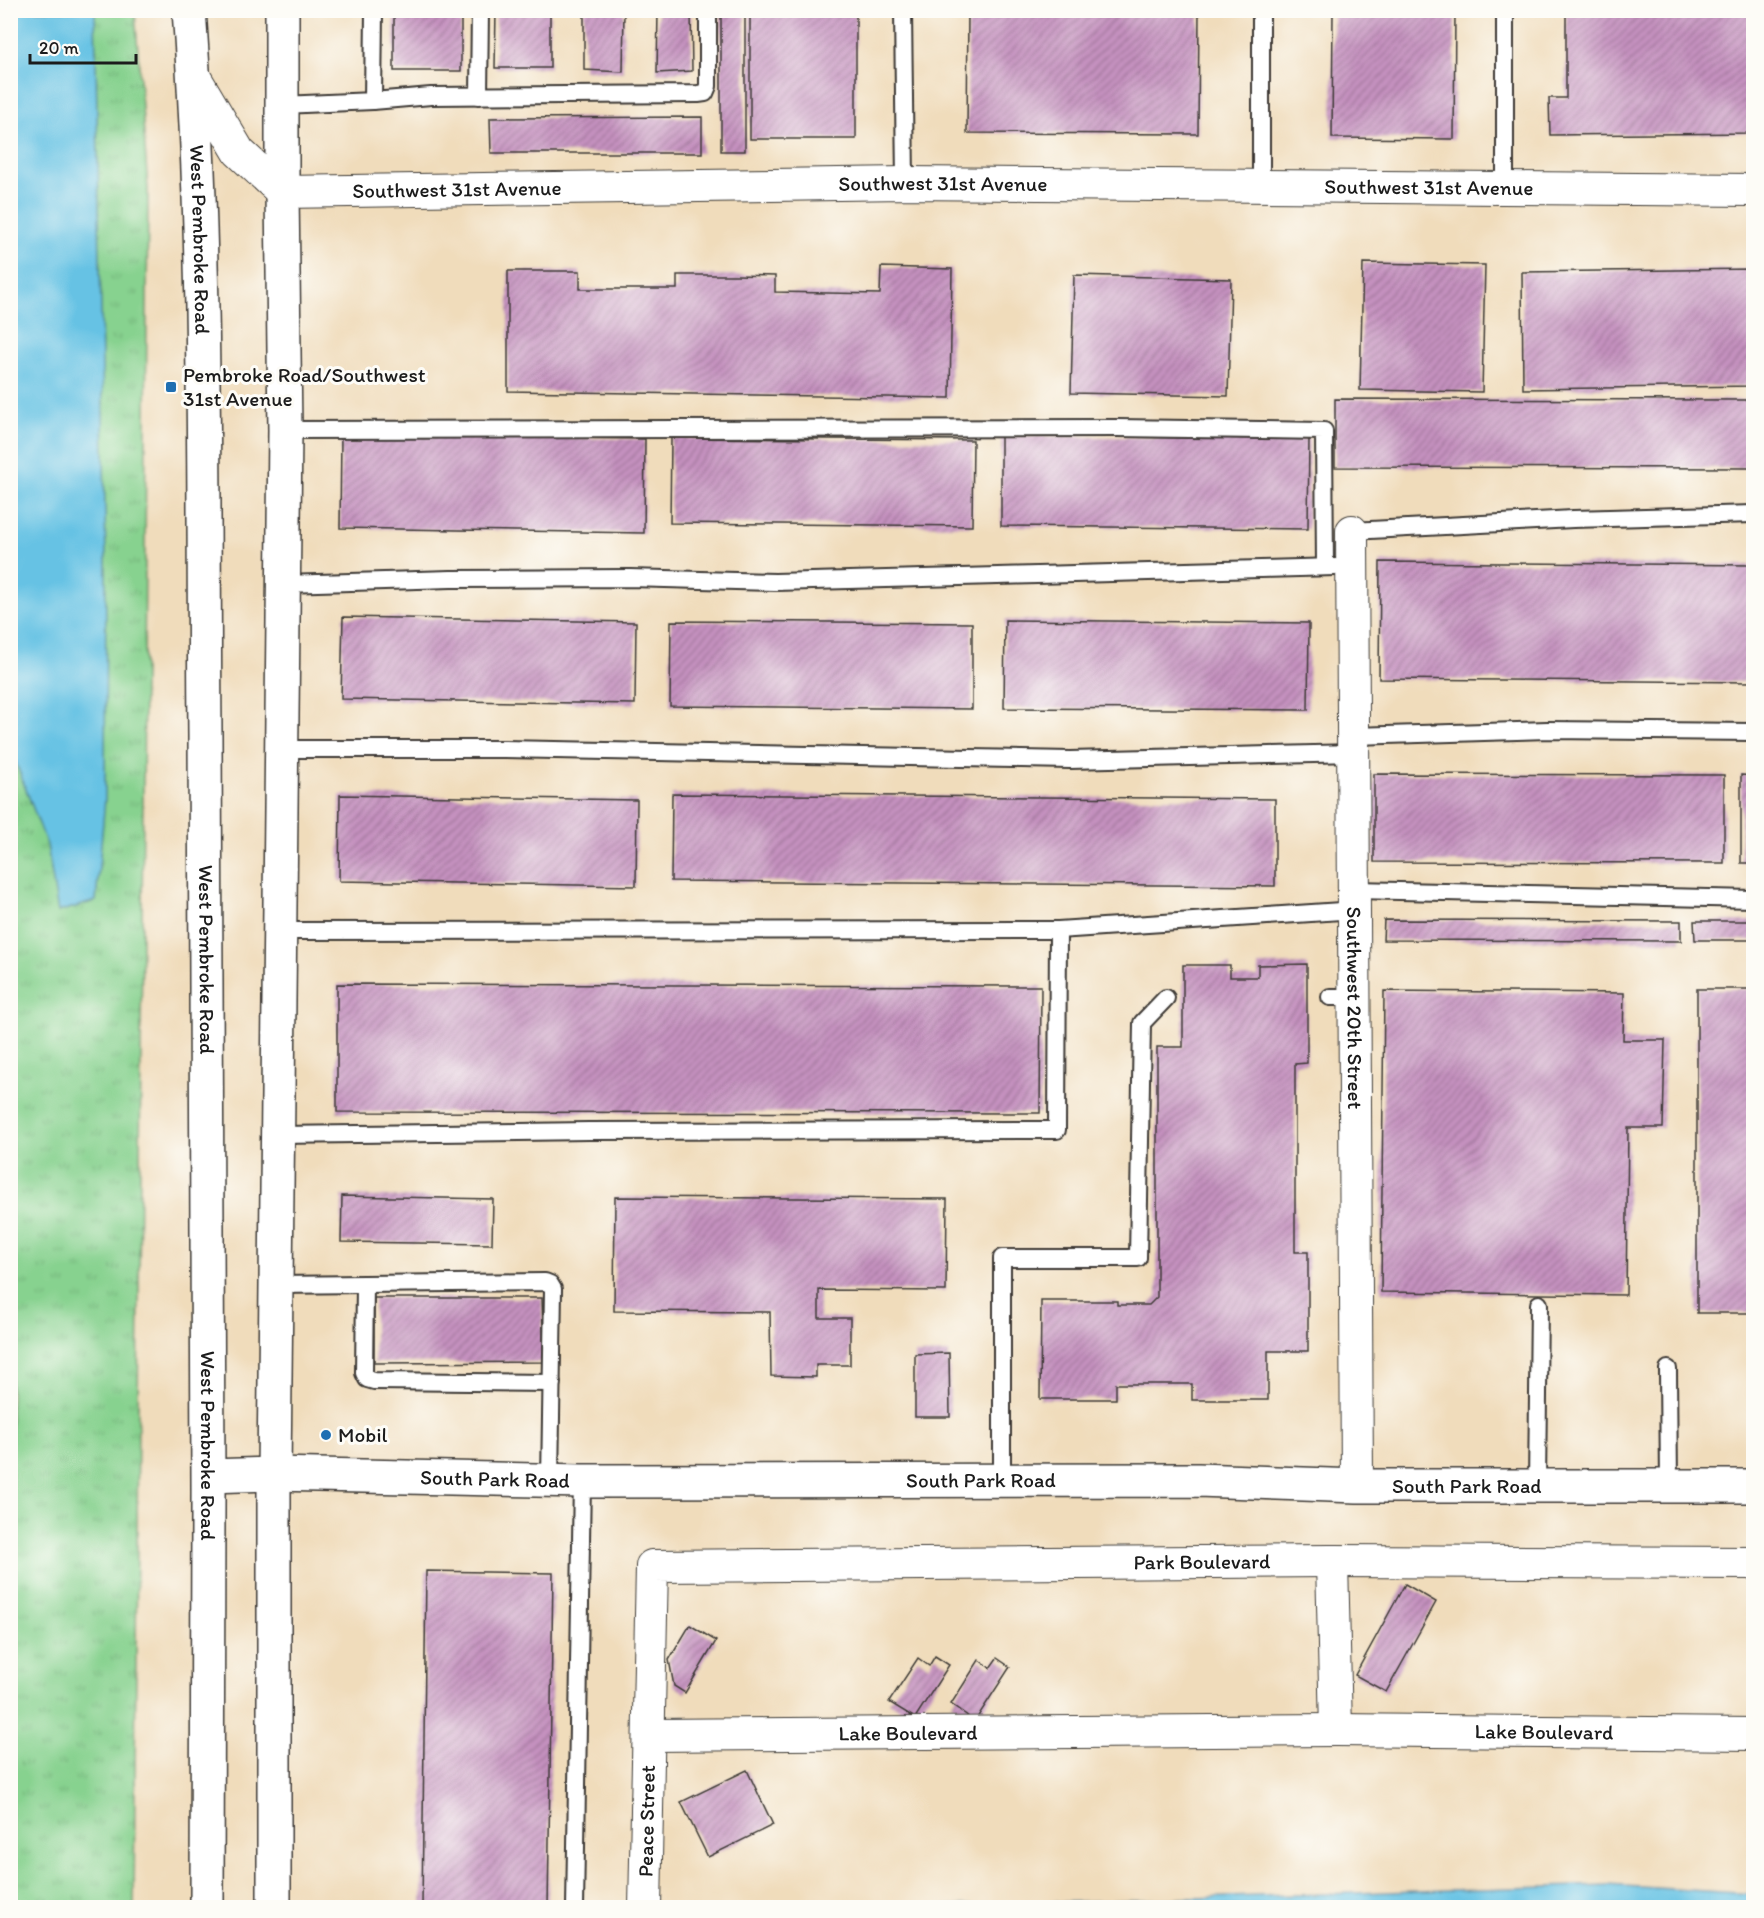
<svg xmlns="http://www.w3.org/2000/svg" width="1764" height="1918" font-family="Itim,sans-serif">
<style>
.grass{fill:url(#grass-tufts);stroke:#527756;stroke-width:1.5}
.water{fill:#66c2e4;stroke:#416f80;stroke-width:1.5}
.building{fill:url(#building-hatch)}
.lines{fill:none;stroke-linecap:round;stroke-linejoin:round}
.lane-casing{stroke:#3c3934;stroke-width:20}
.street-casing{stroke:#3c3934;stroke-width:34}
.secondary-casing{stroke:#3c3934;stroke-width:36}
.lane{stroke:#fff;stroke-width:16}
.street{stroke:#fff;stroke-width:32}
.secondary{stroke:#fff;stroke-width:33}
.poi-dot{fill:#1f6fb2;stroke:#fdfcf7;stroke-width:2}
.labels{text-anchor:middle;stroke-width:6;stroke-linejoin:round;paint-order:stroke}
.street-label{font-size:21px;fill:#1c1c1c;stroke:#fdfcf7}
.poi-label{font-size:21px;fill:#1c1c1c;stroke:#fdfcf7;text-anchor:start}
</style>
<defs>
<pattern id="grass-tufts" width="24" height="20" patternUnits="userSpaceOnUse" patternTransform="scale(1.5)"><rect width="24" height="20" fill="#87d28f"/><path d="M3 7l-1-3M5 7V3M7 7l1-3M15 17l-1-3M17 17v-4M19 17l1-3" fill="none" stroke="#74b47b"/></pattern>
<pattern id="building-hatch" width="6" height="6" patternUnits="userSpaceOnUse" patternTransform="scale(1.5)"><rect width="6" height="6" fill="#c591bf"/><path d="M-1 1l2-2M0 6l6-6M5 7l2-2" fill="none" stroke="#9f769a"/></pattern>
</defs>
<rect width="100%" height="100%" fill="#fdfcf7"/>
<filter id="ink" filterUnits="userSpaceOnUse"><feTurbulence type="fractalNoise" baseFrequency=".0167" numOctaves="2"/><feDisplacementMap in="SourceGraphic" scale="12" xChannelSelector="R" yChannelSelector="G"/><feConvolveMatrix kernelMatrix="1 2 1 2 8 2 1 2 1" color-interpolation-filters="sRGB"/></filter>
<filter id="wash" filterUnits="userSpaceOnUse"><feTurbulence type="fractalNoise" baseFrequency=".008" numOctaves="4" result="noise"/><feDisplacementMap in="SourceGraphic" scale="24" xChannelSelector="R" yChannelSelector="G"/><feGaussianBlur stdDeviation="1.35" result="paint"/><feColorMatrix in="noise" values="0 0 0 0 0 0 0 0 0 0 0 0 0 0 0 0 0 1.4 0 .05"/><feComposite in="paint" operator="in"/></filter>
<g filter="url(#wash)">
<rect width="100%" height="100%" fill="#f0dcbb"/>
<polygon class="grass" points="11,11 135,11 148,189 134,1907 11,1908"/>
<g class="water">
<polygon points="11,10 95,11 106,559 105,799 96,901 58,912 47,845 11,750"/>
<polygon points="1608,1885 1753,1894 1753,1907 911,1907"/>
</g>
<g id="blocks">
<g class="building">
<rect x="394" y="10" width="67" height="61"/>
<polygon points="496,10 550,10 550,68 495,68"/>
<polygon points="584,10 624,10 623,72 584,70"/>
<polygon points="658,10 691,10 692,71 657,73"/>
<rect x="721" y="10" width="24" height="141"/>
<rect x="750" y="10" width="106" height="129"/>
<polygon points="968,10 1199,10 1198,134 967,133"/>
<polygon points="1333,10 1455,10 1454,139 1332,138"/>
<polygon points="1566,10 1754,10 1754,133 1550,135 1549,98 1566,98"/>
<polygon points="702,117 702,153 491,153 490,118"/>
<polygon points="1363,263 1485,265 1482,392 1360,390"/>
<polygon points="881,267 952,269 950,398 508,391 508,271 580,271 580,289 677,289 677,275 737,275 775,276 775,292 880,294"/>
<polygon points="1754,269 1754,386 1523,389 1522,272"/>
<polygon points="1074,275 1231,279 1228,396 1071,393"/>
<polygon points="1335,399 1754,400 1754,468 1335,467"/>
<polygon points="341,435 645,439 644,533 340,528"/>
<polygon points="1001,436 1309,439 1308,529 1001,526"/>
<polygon points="671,438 973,440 972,526 670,523"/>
<polygon points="1380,562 1754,565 1754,682 1379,679"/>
<polygon points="343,617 636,622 635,704 341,699"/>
<polygon points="1005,620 1309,623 1308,710 1004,708"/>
<polygon points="671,621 972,623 972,709 670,706"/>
<polygon points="1374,774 1724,775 1724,863 1374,862"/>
<polygon points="1741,775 1754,776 1754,863 1741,863"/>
<polygon points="672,794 1275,799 1275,886 671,881"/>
<polygon points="340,795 637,800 636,886 339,881"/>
<polygon points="1384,920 1681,921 1681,941 1383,940"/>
<polygon points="1694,921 1754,921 1754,940 1695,940"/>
<polygon points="1307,964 1307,1063 1295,1064 1295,1252 1308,1252 1308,1351 1268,1351 1268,1400 1192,1400 1192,1384 1116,1384 1116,1399 1040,1399 1041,1301 1117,1301 1117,1305 1149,1305 1157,1297 1157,1047 1183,1047 1183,965 1230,965 1230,977 1258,977 1258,965"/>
<polygon points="337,984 1041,986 1040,1113 337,1112"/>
<rect x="1697" y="989" width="57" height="324"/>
<polygon points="1384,991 1624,993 1623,1040 1665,1040 1663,1128 1628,1128 1626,1295 1381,1292"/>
<polygon points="342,1196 493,1199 492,1244 341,1242"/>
<polygon points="615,1197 947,1199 946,1291 819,1290 819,1318 850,1318 850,1365 816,1365 816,1377 771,1376 770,1312 614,1311"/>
<polygon points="374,1298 542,1298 544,1362 374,1363"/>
<polygon points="949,1353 950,1417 915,1417 915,1354"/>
<polygon points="426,1571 553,1573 548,1908 422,1908"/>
<polygon points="1405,1584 1436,1602 1386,1692 1355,1675"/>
<polygon points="690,1625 716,1641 685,1693 674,1686 669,1660"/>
<polygon points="935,1656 949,1665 915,1718 889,1702 918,1658 929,1666"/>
<polygon points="997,1658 1010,1667 975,1721 951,1704 979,1660 990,1668"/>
<polygon points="747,1770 773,1825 708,1857 681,1802"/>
</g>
</g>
</g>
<g filter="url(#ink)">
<use href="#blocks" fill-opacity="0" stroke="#3c3934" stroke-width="1.5"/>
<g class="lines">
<g class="lane-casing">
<g id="lane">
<polyline points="903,10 905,183"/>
<polyline points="1261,10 1261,185"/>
<polyline points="479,96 480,10"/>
<polyline points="373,101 431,96 698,94 705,93 708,86 708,10"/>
<polyline points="282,105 373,101 374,10"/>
<polyline points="1505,188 1505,10"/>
<polyline points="285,430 1117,428 1324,431 1325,567"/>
<polyline points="1352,531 1573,519 1754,514"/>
<polyline points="284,584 451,579 630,578 775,582 1335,567"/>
<polyline points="1354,736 1547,730 1754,732"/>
<polyline points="282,749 504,749 1070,760 1354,753"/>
<polyline points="1355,890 1754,899"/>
<polyline points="280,931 1058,930 1356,910"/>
<polyline points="1330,997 1356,997"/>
<polyline points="277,1135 589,1131 1057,1130 1058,930"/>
<polyline points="365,1284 364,1373 367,1379 374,1381 552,1383"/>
<polyline points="276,1285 545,1282 550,1284 553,1289 550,1481"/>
<polyline points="1668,1369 1669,1486"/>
<polyline points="1002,1480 1002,1258 1138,1258 1142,1023 1166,998"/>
<polyline points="1537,1485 1539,1304"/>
<polyline points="575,1908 582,1481"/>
</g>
</g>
<g class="street-casing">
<g id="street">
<path id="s1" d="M194,76L239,152L282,192L905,183L1754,190"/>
<path id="s2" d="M1352,531L1357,1486"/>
<polyline points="1332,1561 1336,1730"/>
<path id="s3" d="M650,1735L1336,1730L1754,1734"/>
<path id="s4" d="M645,1908L652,1566L1332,1561L1754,1563"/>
</g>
</g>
<g class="secondary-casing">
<g id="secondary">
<path id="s5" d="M189,10C207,251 203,494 205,735C208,1126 209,1517 207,1908"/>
<path id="s6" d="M209,1476L274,1474L582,1481L1198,1480L1357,1486H1754"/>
<polyline points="274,1908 274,1474 285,430 282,192 282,10"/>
</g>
</g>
<use href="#lane" class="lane"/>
<use href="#street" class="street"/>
<use href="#secondary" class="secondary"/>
</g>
</g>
<g class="poi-dot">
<rect x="165" y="381" width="12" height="12" rx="3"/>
<circle cx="326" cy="1435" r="6"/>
</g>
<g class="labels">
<g class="street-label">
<text dy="7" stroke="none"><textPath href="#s1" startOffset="808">Southwest 31st Avenue</textPath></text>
<text dy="7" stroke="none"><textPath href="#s1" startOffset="1294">Southwest 31st Avenue</textPath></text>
<text dy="7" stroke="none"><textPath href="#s1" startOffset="322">Southwest 31st Avenue</textPath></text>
<text dy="7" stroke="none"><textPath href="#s5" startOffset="230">West Pembroke Road</textPath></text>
<text dy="7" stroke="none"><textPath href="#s5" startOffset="950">West Pembroke Road</textPath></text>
<text dy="7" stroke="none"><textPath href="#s2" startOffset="477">Southwest 20th Street</textPath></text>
<text dy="7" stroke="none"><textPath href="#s5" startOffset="1436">West Pembroke Road</textPath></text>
<text dy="7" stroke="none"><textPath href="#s6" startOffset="286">South Park Road</textPath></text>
<text dy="7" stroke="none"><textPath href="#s6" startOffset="772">South Park Road</textPath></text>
<text dy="7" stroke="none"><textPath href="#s6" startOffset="1258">South Park Road</textPath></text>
<text dy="7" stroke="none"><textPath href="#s4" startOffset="892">Park Boulevard</textPath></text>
<text dy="7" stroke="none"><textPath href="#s3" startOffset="894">Lake Boulevard</textPath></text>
<text dy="7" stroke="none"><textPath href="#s3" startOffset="258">Lake Boulevard</textPath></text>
<text dy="7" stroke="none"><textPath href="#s4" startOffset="87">Peace Street</textPath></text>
</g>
<g class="poi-label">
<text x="183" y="382">Pembroke Road/Southwest<tspan x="183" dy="24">31st Avenue</tspan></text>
<text x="338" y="1442">Mobil</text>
</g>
</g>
<rect width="1764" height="1918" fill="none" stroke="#fdfcf7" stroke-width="36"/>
<path d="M30 54v9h106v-9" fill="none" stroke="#1c1c1c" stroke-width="3"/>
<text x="39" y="54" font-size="18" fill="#1c1c1c" stroke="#fdfcf7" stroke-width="4.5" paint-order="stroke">20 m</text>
</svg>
